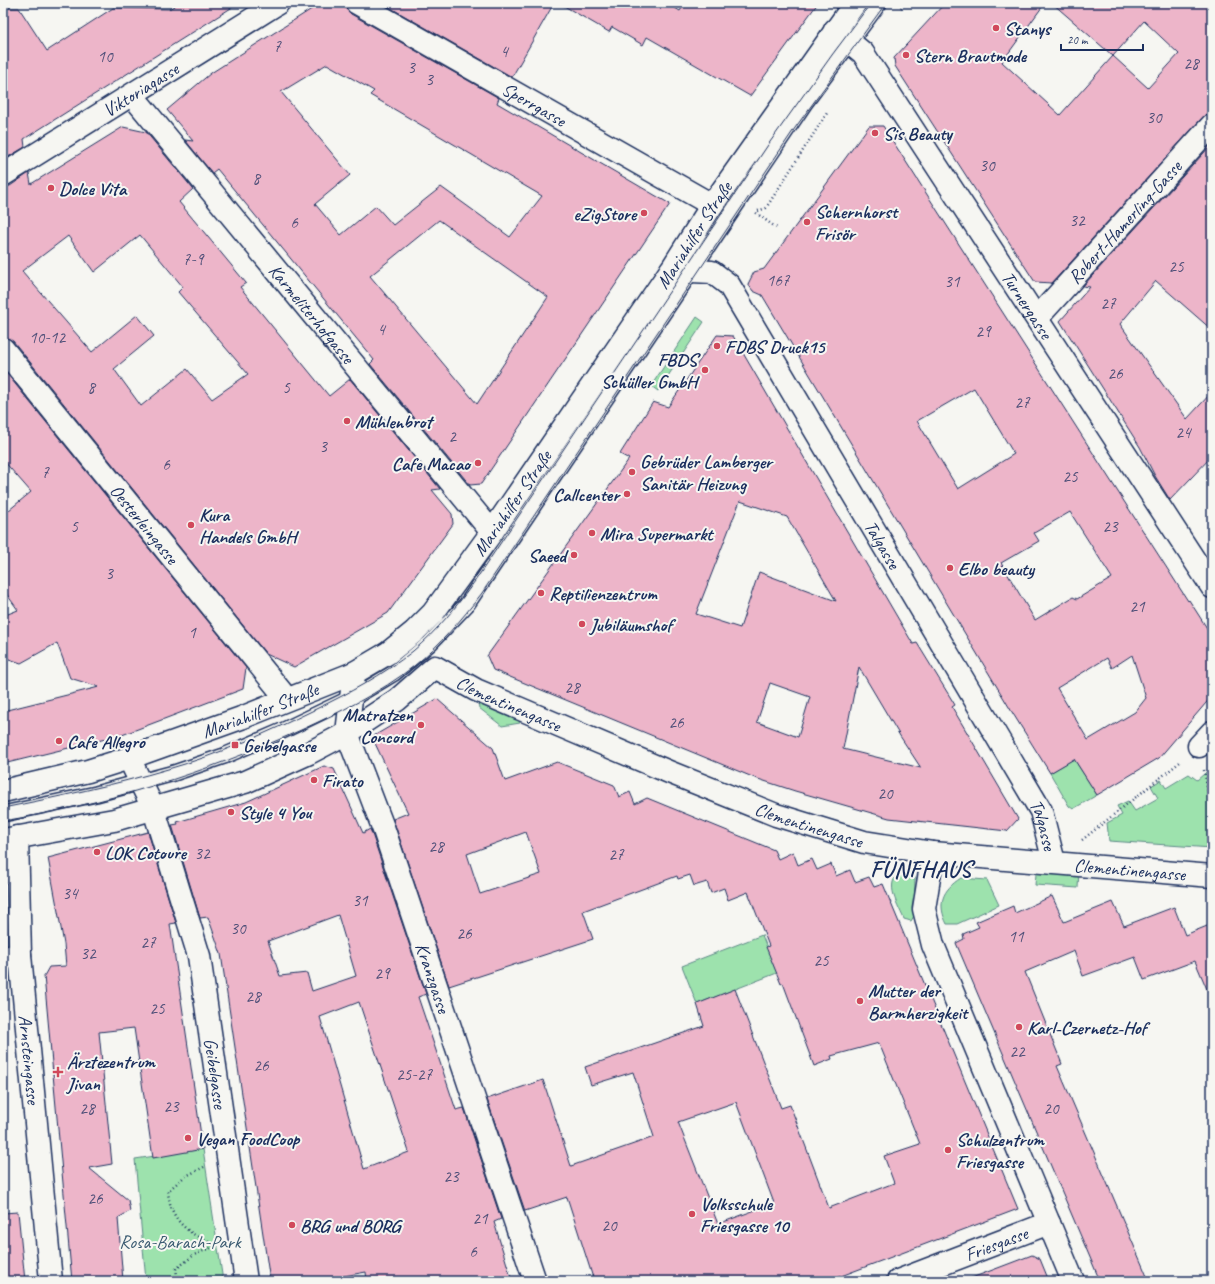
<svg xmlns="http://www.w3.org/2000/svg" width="1215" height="1284" font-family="Caveat,sans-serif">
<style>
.green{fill:#9de2ad;stroke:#5c8886}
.building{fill:#edb5c9;stroke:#1b2f5e;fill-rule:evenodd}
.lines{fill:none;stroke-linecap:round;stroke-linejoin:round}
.lane-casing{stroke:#1b2f5e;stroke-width:18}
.street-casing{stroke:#1b2f5e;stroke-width:25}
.secondary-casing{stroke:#1b2f5e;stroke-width:25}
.path{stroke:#1b2f5e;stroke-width:2.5;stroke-dasharray:1 3;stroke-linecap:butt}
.lane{stroke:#f6f6f2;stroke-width:15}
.street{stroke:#f6f6f2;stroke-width:22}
.secondary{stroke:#f6f6f2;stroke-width:22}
.tram{stroke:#1b2f5e;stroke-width:1}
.poi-dot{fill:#d1495b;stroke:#f6f6f2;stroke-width:1.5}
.labels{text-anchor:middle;stroke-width:4;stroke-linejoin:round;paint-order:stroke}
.number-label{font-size:17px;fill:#505079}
.poi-label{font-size:19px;font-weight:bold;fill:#1b2f5e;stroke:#f6f6f2;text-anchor:start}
.street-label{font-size:19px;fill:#1b2f5e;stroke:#f6f6f2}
.park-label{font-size:19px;fill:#3c5c72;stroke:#f6f6f2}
.district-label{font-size:23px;font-weight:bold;letter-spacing:1px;fill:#1b2f5e;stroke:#f6f6f2}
</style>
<rect width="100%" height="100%" fill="#f6f6f2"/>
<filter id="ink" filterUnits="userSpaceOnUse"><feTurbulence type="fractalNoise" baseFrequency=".025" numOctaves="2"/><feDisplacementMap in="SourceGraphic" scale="8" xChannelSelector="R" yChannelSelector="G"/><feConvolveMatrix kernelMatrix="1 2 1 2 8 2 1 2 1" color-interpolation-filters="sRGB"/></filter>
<g filter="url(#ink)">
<g class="green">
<polygon points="697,317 704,322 658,391 651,386"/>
<polygon points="477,698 518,716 520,723 502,726 479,708"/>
<polygon points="1074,759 1097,795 1073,809 1069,806 1050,773"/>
<polygon points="1211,768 1212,771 1212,848 1109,841 1107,823 1122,815 1117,806 1128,801 1135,811 1158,798 1151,786 1161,780 1166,788 1189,774 1197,780"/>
<polygon points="1042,868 1079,871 1078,888 1035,885 1036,874"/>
<path d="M906,871L915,878L914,916L911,921L904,919C897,903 881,878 906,871Z"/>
<path d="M961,878L987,880L999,905L957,924H947C937,904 942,890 961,878Z"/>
<polygon points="762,935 777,973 697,1004 682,966"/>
<polygon points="203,1149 223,1281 146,1281 135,1159"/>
</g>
<g class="building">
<polygon points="179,3 239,3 24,139 25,147 3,160 3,8 19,8 47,51 113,8 169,9"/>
<path d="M321,3H345L346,9L351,14L499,98L497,103L670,204L481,484L470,485L370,364L374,360L217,169L212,173L185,140L193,141L167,110L211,73ZM327,64L374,91L370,95L542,196L510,237L441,187L393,225L376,206L341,235L315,204L350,175L281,92ZM439,220L548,297L477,404L370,276Z"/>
<polygon points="382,3 554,3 512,77"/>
<polygon points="559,3 667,3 680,11 685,3 818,3 750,96 647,37 643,45 612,27 609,32"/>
<path d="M945,3H1045L1002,62L1060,115L1113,56L1052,3H1212V113L1203,117L1052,283L1035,282L895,66L894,58ZM1144,21L1179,54L1148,88L1113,56Z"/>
<path d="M869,126H883L1188,601L1189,600L1212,636V696L1159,758L1097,795L1074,759L1050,773L1012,712L762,295L753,291L748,284L754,272L764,269ZM974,388L1014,454L958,489L917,421ZM1070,512L1112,578L1077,599L1073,597L1035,620L1001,563L1039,541L1034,533ZM1132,655L1146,698L1135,712L1088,740L1057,688L1107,658L1112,668Z"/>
<path d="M123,127L146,132L193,189L179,202L246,283L240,287L329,396L350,379L440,489L432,490L452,514L453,524L388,613L294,667L266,654L13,341L3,337V187L10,186L29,173L31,184ZM140,235L183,287L178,292L248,374L212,399L187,369L141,406L114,369L154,336L137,315L92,352L22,271L68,236L94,272Z"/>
<polygon points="1212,144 1212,330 1156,281 1120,324 1187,419 1212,392 1212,456 1170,500 1155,476 1140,447 1060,321 1090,287 1083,286"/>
<path d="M717,335L733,336L913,644L917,643L955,705L952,707L1018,819L1007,831L889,818L795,791L755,778L493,670L487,656L629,459L620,454L653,402L668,407ZM740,501L787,517L836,601L759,572L740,628L696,614ZM859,667L900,736L921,768L843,749ZM770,683L810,697L798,737L757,722Z"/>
<polygon points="3,369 246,668 243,689 122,735 3,764 3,711 99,687 70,678 57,643 21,663 3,657 3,616 18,610 3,589 3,515 31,492 3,460"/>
<path d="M437,699L493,748L505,781L557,762L614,785L619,797L630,792L635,804L647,798L774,850L778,859L793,852L798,865L812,859L817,870L831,864L836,876L850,870L855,882L869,877L874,887L883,884L1018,1209L828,1281H594L567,1197L525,1211L487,1099L543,1080L571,1166L654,1137L633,1072L591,1085L585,1067L704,1026L697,1004L735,989L781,1108L790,1105L829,1208L894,1183L884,1156L920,1144L879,1043L831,1056L832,1059L814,1066L783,983L781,984L766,947L769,946L748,892L728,900L724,888L711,893L707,882L694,886L690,875L678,879L677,876L583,911L593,939L449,986L393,819L408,813L372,737ZM526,832L541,874L480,894L467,854ZM736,1102L774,1203L718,1224L678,1122Z"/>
<path d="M324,766L334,769L363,833L370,829L372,834L426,994L418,997L456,1110L464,1108L501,1219L494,1222L512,1281H367L366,1272L316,1281H270L221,954L208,917L200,918L172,825L178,824L177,822L246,802ZM338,915L356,976L312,991L307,973L280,976L268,941ZM359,1002L409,1152L364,1169L320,1017Z"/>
<polygon points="148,832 176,923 170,924 203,1149 153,1158 134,1028 99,1032 112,1164 89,1168 128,1200 130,1211 118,1218 123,1281 72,1281 44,976 49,967 66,966 64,944 48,858"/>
<polygon points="1052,896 1064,922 1113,902 1124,926 1174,907 1185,935 1212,924 1212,1001 1195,961 1144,980 1135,957 1083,976 1074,951 1025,972 1062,1064 1057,1066 1149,1281 1100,1281 956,943 964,939 963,934 979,927 976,922 1013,906 1015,913"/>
<polygon points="18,1212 25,1281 3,1281 3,1213"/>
<polygon points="1032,1255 1040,1259 1049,1281 969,1281 969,1279"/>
</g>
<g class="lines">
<g class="lane-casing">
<polyline id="lane" points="3,814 96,794 174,773 224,756 280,732 359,694 394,673 430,643 467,604 804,104 879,3"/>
</g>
<g class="street-casing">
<g id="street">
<path id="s1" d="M357,3L712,205"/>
<path id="s2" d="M835,30L863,53L1212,587"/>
<path id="s3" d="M132,95L492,532"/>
<path id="s4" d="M3,175L278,3"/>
<path id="s5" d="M671,270L712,272L729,285L1041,811L1054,862"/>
<path id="s6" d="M1037,318L1212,125"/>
<path id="s7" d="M3,349L287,699"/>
<path id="s8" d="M354,673L347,733L384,830L535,1281"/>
<polyline points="1199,746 1212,732"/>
<polyline points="933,853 924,909 933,945 1073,1281"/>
<polyline points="3,958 20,955"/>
<path id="s9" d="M898,1281L1049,1223"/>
</g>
</g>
<g class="secondary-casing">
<g id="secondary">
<path id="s10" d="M129,758L154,810L199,956L246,1281"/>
<path id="s11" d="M3,791L88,771L129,758L241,718L354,673L388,653L414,632L433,613L492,532L671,270L712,205L855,3"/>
<path id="s12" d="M17,837L20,955L51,1281"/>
<path id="s13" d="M3,840L114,820L245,782L309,753L347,733L397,700L435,667L476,690L669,772L776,815L864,842L933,853L1212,876"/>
</g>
</g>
<g class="path">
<polyline points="901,8 905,3"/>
<polyline points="758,211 766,208 827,113"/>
<polyline points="756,213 778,229"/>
<polyline points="1204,770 1212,813"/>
<polyline points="1082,840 1180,762"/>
<path d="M204,1167L184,1177L168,1191C170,1221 189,1235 216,1245"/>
<polyline points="178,1281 176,1269 194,1255 215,1246"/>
</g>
<use href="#lane" class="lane"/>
<use href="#street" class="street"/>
<use href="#secondary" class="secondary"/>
<g class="tram">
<path d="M3,808C58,797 114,785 168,769C218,755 267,733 314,710C349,693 383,675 413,651C437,631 457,606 475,581L770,142L832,55L871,3"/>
<path d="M3,821C106,804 205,773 301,730C340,712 380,693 414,666C440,645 462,619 482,593L795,128L886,3"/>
</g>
</g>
</g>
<g class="poi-dot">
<circle cx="996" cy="28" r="4"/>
<circle cx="906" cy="55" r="4"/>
<circle cx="875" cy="133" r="4"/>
<circle cx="51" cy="188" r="4"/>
<circle cx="644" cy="213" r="4"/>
<circle cx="807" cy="222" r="4"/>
<circle cx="717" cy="346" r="4"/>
<circle cx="705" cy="370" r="4"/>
<circle cx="347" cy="421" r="4"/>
<circle cx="478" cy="463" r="4"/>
<circle cx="632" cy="472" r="4"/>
<circle cx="627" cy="494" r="4"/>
<circle cx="191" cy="525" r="4"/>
<circle cx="592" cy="533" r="4"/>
<circle cx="574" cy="555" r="4"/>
<circle cx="950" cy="568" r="4"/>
<circle cx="541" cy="593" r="4"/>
<circle cx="582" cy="624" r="4"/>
<circle cx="421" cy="725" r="4"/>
<circle cx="59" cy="741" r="4"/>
<rect x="231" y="741" width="8" height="8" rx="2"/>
<circle cx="314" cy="780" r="4"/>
<circle cx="231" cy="812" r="4"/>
<circle cx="97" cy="852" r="4"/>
<circle cx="860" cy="1001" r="4"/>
<circle cx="1019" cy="1027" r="4"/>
<path d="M56 1066h4v4h4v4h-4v4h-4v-4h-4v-4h4z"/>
<circle cx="188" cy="1138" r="4"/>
<circle cx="948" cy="1150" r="4"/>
<circle cx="692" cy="1214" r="4"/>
<circle cx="292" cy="1225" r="4"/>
</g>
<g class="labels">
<g class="number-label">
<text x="277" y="52">7</text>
<text x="504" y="57">4</text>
<text x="105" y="62">10</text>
<text x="1191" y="69">28</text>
<text x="411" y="73">3</text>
<text x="429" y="85">3</text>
<text x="1154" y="123">30</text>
<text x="987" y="171">30</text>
<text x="256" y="184">8</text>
<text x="1077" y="226">32</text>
<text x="294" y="228">6</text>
<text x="193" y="265">7-9</text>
<text x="1176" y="272">25</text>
<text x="778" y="286">167</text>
<text x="952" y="287">31</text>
<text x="1108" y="309">27</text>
<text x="381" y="335">4</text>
<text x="983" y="337">29</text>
<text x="47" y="343">10-12</text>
<text x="1115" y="379">26</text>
<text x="91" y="393">8</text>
<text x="286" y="393">5</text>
<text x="1022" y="408">27</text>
<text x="1183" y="438">24</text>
<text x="452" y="442">2</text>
<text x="323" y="452">3</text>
<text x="166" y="470">6</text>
<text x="45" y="478">7</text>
<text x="1070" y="482">25</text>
<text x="74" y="532">5</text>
<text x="1110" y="532">23</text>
<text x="109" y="579">3</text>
<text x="1137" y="612">21</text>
<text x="192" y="638">1</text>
<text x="572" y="693">28</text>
<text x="676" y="728">26</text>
<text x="885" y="799">20</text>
<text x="436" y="852">28</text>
<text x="202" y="859">32</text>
<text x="616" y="860">27</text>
<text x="70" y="899">34</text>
<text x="360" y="906">31</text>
<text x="238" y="934">30</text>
<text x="464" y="939">26</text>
<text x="1016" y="942">11</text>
<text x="148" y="948">27</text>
<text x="88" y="959">32</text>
<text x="821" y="966">25</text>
<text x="382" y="979">29</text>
<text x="253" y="1002">28</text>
<text x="157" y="1014">25</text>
<text x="1017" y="1057">22</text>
<text x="261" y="1071">26</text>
<text x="414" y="1080">25-27</text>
<text x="171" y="1112">23</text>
<text x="87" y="1114">28</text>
<text x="1051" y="1114">20</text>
<text x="451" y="1182">23</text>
<text x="95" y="1204">26</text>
<text x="480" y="1224">21</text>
<text x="609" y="1231">20</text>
<text x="473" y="1257">6</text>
</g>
<g class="poi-label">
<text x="1004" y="35">Stanys</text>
<text x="914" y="62">Stern Brautmode</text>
<text x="883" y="140">Sis Beauty</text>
<text x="59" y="195">Dolce Vita</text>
<text x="815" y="218">Schernhorst<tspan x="815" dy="22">Frisör</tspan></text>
<text x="636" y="220" text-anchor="end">eZigStore</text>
<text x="725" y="353">FDBS Druck15</text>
<text x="697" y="366" text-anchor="end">FBDS<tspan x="697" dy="22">Schüller GmbH</tspan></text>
<text x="355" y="428">Mühlenbrot</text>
<text x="640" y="468">Gebrüder Lamberger<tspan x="640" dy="22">Sanitär Heizung</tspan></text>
<text x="470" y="470" text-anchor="end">Cafe Macao</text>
<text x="619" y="501" text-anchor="end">Callcenter</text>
<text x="199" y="521">Kura<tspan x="199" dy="22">Handels GmbH</tspan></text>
<text x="600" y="540">Mira Supermarkt</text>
<text x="566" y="562" text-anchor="end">Saeed</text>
<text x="958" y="575">Elbo beauty</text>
<text x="549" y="600">Reptilienzentrum</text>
<text x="590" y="631">Jubiläumshof</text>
<text x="413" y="721" text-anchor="end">Matratzen<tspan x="413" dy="22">Concord</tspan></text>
<text x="67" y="748">Cafe Allegro</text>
<text x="243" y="752">Geibelgasse</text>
<text x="322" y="787">Firato</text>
<text x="239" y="819">Style 4 You</text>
<text x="105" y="859">LOK Cotoure</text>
<text x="868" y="997">Mutter der<tspan x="868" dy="22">Barmherzigkeit</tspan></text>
<text x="1027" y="1034">Karl-Czernetz-Hof</text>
<text x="67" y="1068">Ärztezentrum<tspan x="67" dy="22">Jivan</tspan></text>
<text x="196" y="1145">Vegan FoodCoop</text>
<text x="956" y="1146">Schulzentrum<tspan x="956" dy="22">Friesgasse</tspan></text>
<text x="700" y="1210">Volksschule<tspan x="700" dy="22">Friesgasse 10</tspan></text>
<text x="300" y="1232">BRG und BORG</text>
</g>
<g class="street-label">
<text dy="7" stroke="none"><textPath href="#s4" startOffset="162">Viktoriagasse</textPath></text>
<text dy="7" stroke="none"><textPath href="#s1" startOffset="204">Sperrgasse</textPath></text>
<text dy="7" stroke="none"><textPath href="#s6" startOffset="130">Robert-Hamerling-Gasse</textPath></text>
<text dy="7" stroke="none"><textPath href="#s11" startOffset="930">Mariahilfer Straße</textPath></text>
<text dy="7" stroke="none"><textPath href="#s2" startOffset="337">Turnergasse</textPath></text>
<text dy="7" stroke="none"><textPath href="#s3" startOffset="283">Karmeliterhofgasse</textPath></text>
<text dy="7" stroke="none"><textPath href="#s11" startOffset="606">Mariahilfer Straße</textPath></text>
<text dy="7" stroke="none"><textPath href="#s7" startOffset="225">Oesterleingasse</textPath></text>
<text dy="7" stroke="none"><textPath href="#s5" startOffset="364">Talgasse</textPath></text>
<text dy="7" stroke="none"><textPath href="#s13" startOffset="555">Clementinengasse</textPath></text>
<text dy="7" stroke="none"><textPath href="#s11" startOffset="270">Mariahilfer Straße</textPath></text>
<text dy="7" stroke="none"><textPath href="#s13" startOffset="879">Clementinengasse</textPath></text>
<text dy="7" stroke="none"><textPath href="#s5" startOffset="688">Talgasse</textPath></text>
<text dy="7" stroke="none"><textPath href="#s13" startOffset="1204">Clementinengasse</textPath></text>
<text dy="7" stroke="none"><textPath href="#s8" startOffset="320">Kranzgasse</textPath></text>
<text dy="7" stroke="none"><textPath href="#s12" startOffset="223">Arnsteingasse</textPath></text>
<text dy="7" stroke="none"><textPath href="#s10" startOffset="329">Geibelgasse</textPath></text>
<text dy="7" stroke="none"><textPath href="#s9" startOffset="105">Friesgasse</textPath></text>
</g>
<g class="park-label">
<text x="180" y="1248">Rosa-Barach-Park</text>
</g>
<g class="district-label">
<text x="921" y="877">FÜNFHAUS</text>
</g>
</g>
<rect width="1215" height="1284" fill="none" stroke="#f6f6f2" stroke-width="16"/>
<rect x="8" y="8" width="1199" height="1268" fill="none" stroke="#1b2f5e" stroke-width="1.5" filter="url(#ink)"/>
<path d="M1061 44v6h82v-6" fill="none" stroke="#1b2f5e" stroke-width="2"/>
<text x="1067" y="44" font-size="12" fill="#1b2f5e" stroke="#f6f6f2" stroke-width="3" paint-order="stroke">20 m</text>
</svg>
